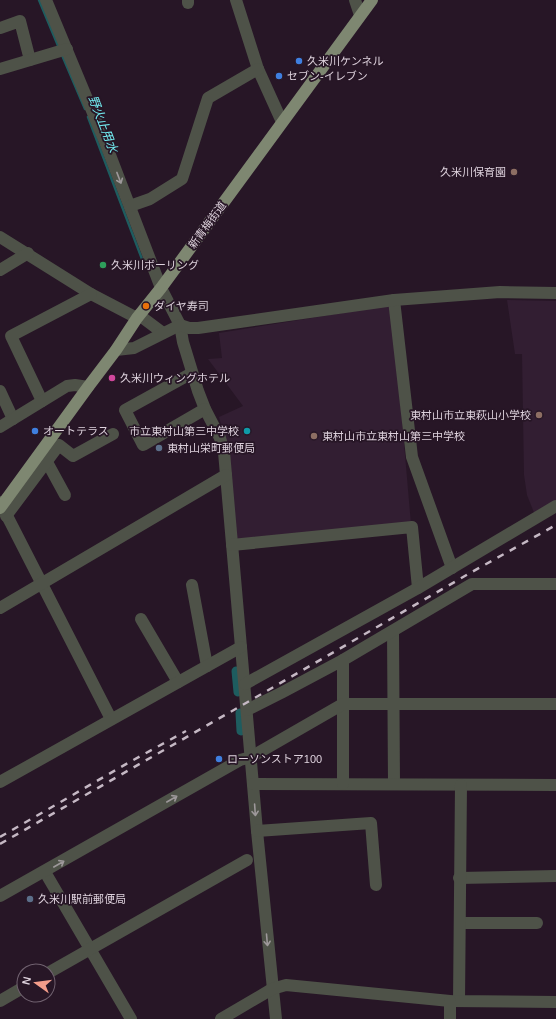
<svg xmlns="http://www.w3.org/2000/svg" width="556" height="1019" font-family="Arial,'Noto Sans JP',sans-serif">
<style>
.built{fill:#321e32}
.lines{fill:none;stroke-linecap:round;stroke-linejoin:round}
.stream{stroke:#1e5c5f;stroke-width:2.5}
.canal{stroke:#1e5c5f;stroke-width:9}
.minor{stroke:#4e5248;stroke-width:12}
.major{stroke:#7e8771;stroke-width:12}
.rail{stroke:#c5b8c4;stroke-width:2.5;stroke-dasharray:7 7;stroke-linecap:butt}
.oneway{stroke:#9d989a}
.shop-dot{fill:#3f7fe0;stroke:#271626;stroke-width:1.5}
.education-dot{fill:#8d6e63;stroke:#271626;stroke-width:1.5}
.leisure-dot{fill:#2e9e5b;stroke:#271626;stroke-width:1.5}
.food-dot{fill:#e8710a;stroke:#271626;stroke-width:1.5}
.hotel-dot{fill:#d1479c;stroke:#271626;stroke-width:1.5}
.culture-dot{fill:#0f9aa8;stroke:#271626;stroke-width:1.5}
.service-dot{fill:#5c6f8a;stroke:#271626;stroke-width:1.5}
.labels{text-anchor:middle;stroke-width:3.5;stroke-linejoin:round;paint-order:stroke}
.poi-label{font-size:11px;fill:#ded2dd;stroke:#271626;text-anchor:start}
.street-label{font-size:11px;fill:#ded2dd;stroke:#271626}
.water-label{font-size:12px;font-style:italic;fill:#72eaef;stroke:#271626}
</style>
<rect width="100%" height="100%" fill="#271626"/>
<g class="built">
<polygon points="507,300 556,301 556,503 535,515 527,495 524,475 522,354 515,354"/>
<polygon points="392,305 411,524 237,540 229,455 219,417 243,406 208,359 222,358 219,333"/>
</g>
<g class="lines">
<g class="stream">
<polyline points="39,0 59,48"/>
<polyline points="62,55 85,109"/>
<polyline points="88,117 142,259"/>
</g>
<g class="canal">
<polyline points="236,671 238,692"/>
<polyline points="240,713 241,731"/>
</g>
<g class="minor">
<polyline points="46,0 105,142 161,288 180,325 183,342 198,391 205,409 220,438 224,452 257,831 276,1019"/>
<polyline points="188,0 188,3"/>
<polyline points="236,0 258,69 282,122"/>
<polyline points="355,0 360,15"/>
<polyline points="0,28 20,21 30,60"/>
<polyline points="0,69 67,49"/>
<polyline points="130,206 150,199 182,179 208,98 258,69"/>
<polyline points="0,237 91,294 137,318"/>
<polyline points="0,270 28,253"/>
<polyline points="394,300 412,457 452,568"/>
<polyline points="139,315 163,333"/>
<polyline points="116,350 134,348 180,325 189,328 198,328 394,300 500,292 556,293"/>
<polyline points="192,373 125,410 143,445 205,409"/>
<polyline points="0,391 13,419"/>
<polyline points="42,401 11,336 91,294"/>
<polyline points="0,427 67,386 75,385 88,387"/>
<polyline points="47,462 65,495"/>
<polyline points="0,502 111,719"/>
<polyline points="6,516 59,445 73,456 113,434"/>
<polyline points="232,545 412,527 418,588"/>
<polyline points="192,585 207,666"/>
<polyline points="0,608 226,475"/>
<polyline points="141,619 178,682"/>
<polyline points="393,631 394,784"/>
<polyline points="245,684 418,588 556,506"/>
<polyline points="247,710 281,693 343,660 472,584 556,584"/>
<polyline points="0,782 241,647"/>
<polyline points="253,784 556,785"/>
<polyline points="343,784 343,660"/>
<polyline points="257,831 371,823 376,885"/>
<polyline points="45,872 131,1019"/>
<polyline points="459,878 556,876"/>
<polyline points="0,896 240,760 251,757 343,704 556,704"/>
<polyline points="460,923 537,923"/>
<polyline points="48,973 247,860"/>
<polyline points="0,1001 24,987"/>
<polyline points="459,1001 461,785"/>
<polyline points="221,1019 272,989 286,985 450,1001 556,1002"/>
<polyline points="450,1019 450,1001"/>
</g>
<polyline class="major" points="0,508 88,387 116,350 137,318 161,288 372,0"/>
<g class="rail">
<polyline points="0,837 128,763 186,731"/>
<polyline points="0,844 246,703 470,573 556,525"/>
</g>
</g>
<defs><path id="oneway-shaft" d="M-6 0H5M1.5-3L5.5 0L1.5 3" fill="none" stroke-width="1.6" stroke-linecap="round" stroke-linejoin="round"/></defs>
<g class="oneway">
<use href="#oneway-shaft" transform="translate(119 178) rotate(69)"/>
<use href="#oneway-shaft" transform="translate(172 799) rotate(-30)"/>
<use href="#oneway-shaft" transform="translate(255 810) rotate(86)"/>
<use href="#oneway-shaft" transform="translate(59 864) rotate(-30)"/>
<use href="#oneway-shaft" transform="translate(267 940) rotate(85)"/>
</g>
<g class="shop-dot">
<circle cx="299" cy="61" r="4"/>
<circle cx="279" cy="76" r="4"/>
<circle cx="35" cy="431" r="4"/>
<circle cx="219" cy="759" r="4"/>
</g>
<g class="education-dot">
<circle cx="514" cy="172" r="4"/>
<circle cx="539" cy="415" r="4"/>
<circle cx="314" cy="436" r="4"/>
</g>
<circle class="leisure-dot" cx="103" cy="265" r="4"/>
<circle class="food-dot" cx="146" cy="306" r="4"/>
<circle class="hotel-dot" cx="112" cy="378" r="4"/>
<circle class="culture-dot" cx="247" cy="431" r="4"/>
<g class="service-dot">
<circle cx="159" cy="448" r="4"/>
<circle cx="30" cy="899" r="4"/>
</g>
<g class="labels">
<g class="poi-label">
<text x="307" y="65">久米川ケンネル</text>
<text x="287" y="80">セブン-イレブン</text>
<text x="506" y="176" text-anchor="end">久米川保育園</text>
<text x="111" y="269">久米川ボーリング</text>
<text x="154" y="310">ダイヤ寿司</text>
<text x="120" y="382">久米川ウィングホテル</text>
<text x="531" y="419" text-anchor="end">東村山市立東萩山小学校</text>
<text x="43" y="435">オートテラス</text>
<text x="239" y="435" text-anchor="end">市立東村山第三中学校</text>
<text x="322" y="440">東村山市立東村山第三中学校</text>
<text x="167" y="452">東村山栄町郵便局</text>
<text x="227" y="763">ローソンストア100</text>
<text x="38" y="903">久米川駅前郵便局</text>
</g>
<g class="street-label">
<text transform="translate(207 225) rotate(-54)" y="4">新青梅街道</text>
</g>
<g class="water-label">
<text transform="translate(103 124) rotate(69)" y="4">野火止用水</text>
</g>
</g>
<g transform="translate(36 983) rotate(284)"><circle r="19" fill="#271626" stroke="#70616f"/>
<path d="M0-3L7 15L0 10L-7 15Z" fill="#f49d8b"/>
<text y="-6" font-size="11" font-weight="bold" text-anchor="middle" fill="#ded2dd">N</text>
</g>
</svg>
